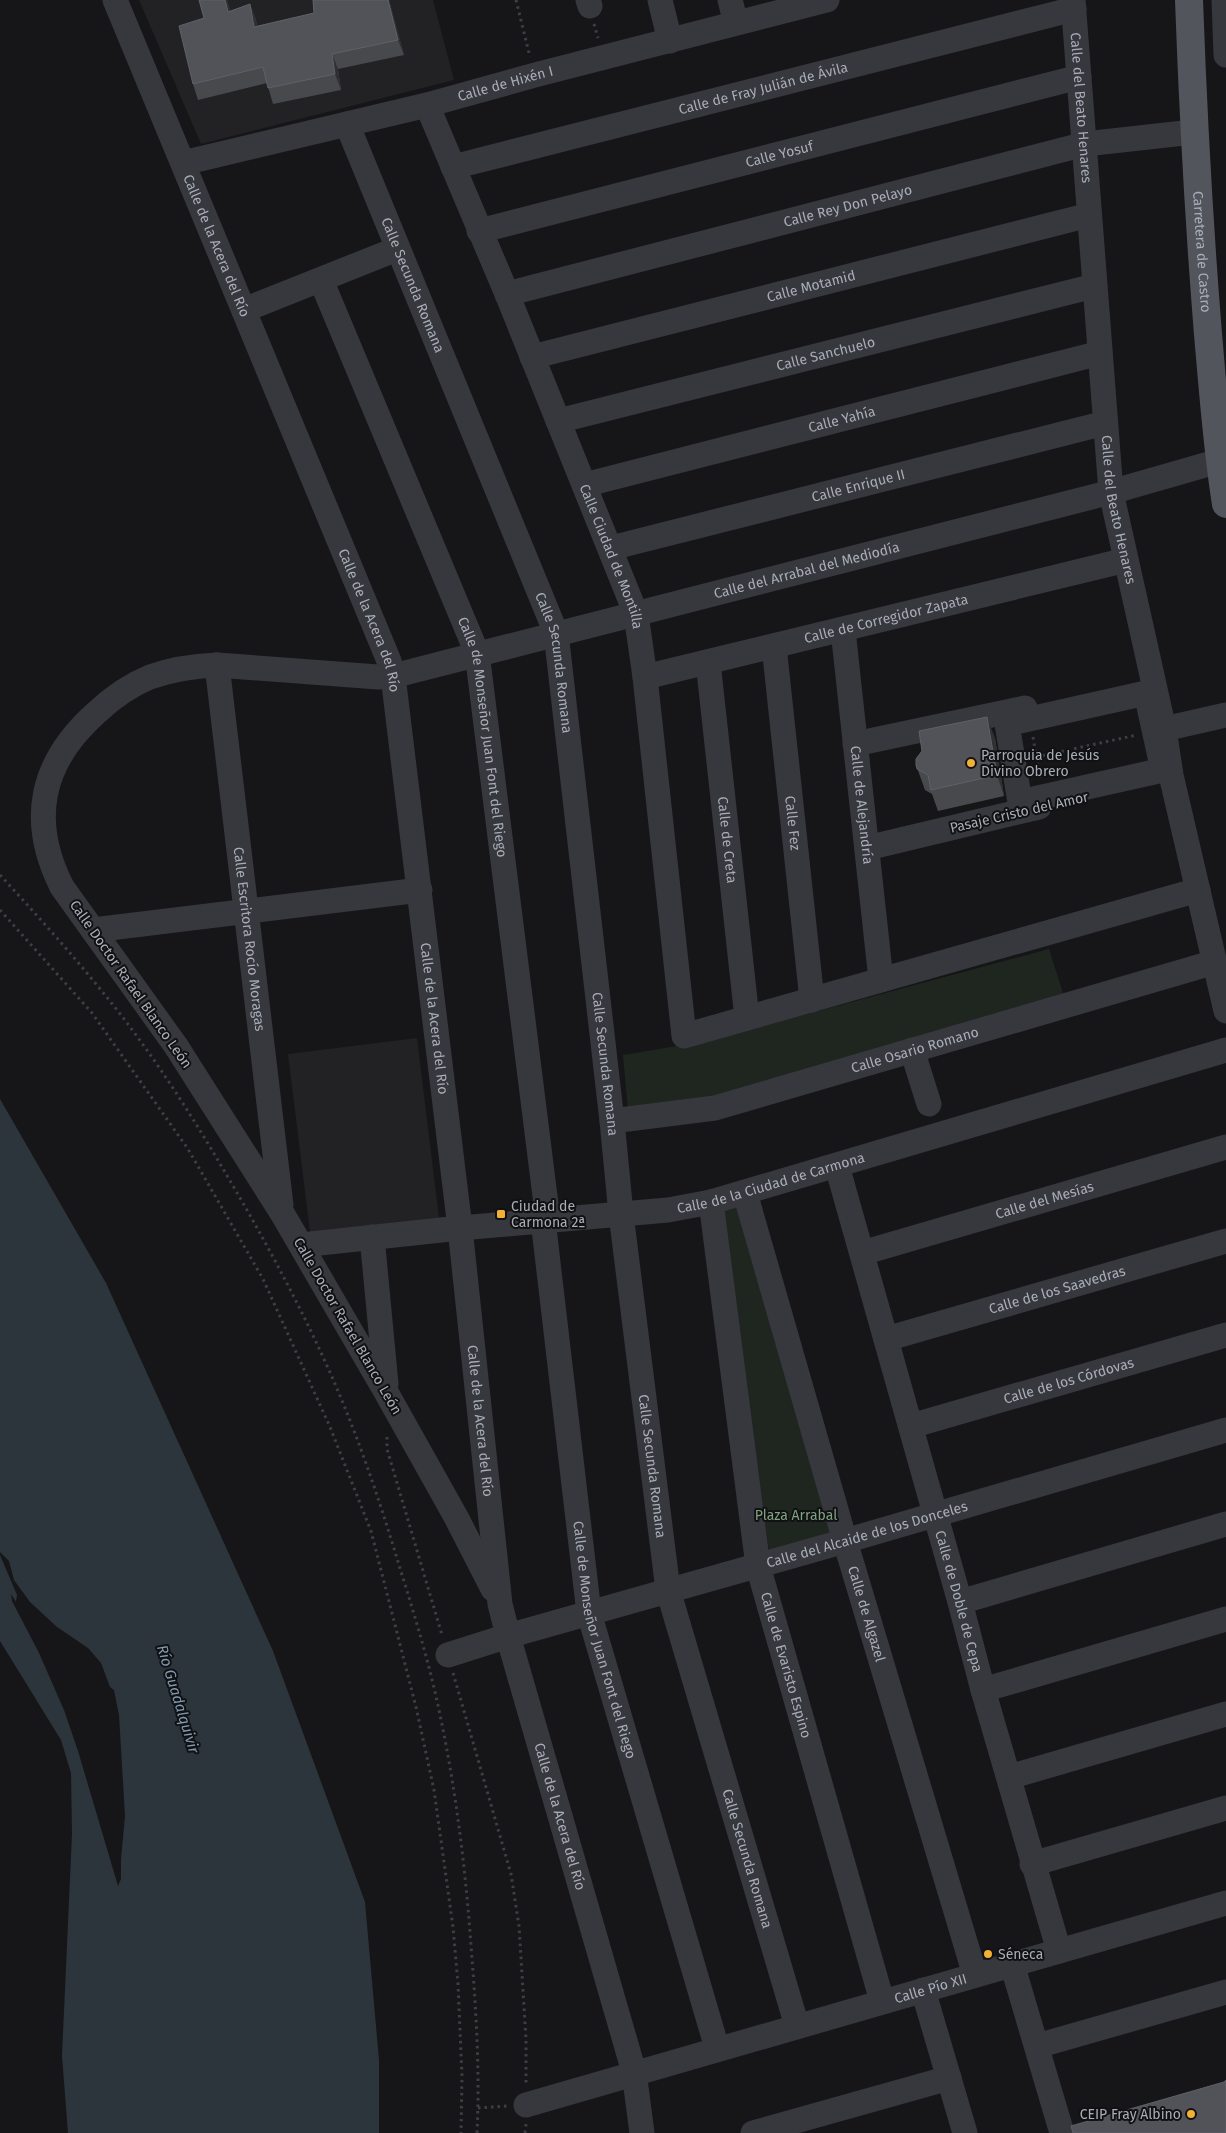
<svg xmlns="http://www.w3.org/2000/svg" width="1226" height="2133" font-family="'Fira Sans',sans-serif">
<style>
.built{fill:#222225}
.green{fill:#1e261f}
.water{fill:#2c353c}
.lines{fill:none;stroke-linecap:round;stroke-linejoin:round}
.path{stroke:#3d3f44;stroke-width:3;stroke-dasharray:2.5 4;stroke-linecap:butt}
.minor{stroke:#37383d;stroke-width:25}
.major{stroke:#53555c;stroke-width:28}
.wall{fill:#47494d}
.shaded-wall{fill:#2f3033}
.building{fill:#525359;stroke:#5f6168}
.poi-dot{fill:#f2b134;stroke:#111113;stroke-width:2}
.labels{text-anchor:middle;stroke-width:4;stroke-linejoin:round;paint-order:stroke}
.street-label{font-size:14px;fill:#a8adb8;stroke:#111113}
.poi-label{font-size:14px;fill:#a8adb8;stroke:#111113;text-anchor:start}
.park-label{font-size:14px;fill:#7fa381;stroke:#111113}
.water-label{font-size:15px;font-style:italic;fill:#7f9bb3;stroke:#111113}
</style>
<rect width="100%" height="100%" fill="#161618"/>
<g class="built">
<polygon points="139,0 433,0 454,80 201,144"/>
<polygon points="417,1038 439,1218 310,1232 288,1054"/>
</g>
<g class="green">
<polygon points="1049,949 1064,996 712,1098 628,1110 623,1055 707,1041"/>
<polygon points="749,1203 835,1538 770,1557 719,1208"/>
</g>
<polygon class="water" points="0,1099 106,1283 273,1651 365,1902 379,2060 379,2133 68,2133 62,2056 72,1834 71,1773 61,1740 0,1641 0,1555 17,1595 16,1602 11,1594 12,1601 39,1653 64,1710 78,1751 118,1886 121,1879 121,1859 125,1816 119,1715 114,1690 110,1687 101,1663 88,1648 57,1627 30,1602 14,1580 9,1561 0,1552"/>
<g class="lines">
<g class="path">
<polyline points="516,0 530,57"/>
<polyline points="594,24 598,38"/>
<polyline points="1033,737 1040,778"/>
<polyline points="1036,757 1137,735"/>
<path d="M0,875C36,914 72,954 105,995C151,1051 193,1117 229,1179C263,1237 295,1296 323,1357C354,1424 378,1495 399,1565C412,1607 425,1649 435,1692C454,1775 465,1861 471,1946C476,2008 480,2071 477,2133"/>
<polyline points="0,910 92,1013 188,1149 263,1279 330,1427 371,1531 416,1707 434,1790 453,1927 458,1984 462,2076 461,2133"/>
<polyline points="387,1437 387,1449 442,1635"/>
<polyline points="453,1673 511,1874 519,1926 526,2039 526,2085"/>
<polyline points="478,2108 507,2106"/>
<polyline points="525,2133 526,2124"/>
</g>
<g class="minor">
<path id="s1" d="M115,0L389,661L393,676L460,1228L500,1604L508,1636L634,2072L642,2133"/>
<polyline points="588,0 590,6"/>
<polyline points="660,0 670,41"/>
<polyline points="730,0 736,23"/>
<path id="s2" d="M1073,0L1111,492L1164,729L1171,775L1226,1011"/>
<polyline points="1224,0 1226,55"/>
<path id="s3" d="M427,105L507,294L636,614L645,677L684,1036L1198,890"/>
<path id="s4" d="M347,124L556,633L612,1121L621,1214L668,1590L797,2026"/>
<path id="s5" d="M183,163L427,105L535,75L827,0"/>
<path id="s6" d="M453,167L1074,9"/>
<path id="s7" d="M479,231L1079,77"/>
<path id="s8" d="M321,280L477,653L548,1220"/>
<path id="s9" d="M507,294L1085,144L1193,132"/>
<polyline points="244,310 397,249"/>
<path id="s10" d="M532,357L1089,215"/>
<path id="s11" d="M558,421L1094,286"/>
<path id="s12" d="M584,485L1100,353"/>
<path id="s13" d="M611,548L1105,423"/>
<path id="s14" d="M843,630L881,980"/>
<path id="s15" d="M774,646L812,1000"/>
<path id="s16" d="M708,662L747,1018"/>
<path id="s17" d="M217,665L281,1205"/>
<path id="s18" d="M645,677L1126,560"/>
<polygon points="1146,693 1163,770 1020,802 1007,724"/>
<polyline points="1164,729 1226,715"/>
<polyline points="855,744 1025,708"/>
<polyline points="867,848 1039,807"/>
<polyline points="93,930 420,890"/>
<polyline points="912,1050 929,1104"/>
<path id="s19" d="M612,1121L715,1108L1215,962"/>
<path id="s20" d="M837,1166L960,1602L983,1690L1059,1951"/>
<path id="s21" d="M745,1193L845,1541L975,1975"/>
<path id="s22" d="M711,1202L758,1566L882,2001"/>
<path id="s23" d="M543,1220L589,1613L717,2048"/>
<polyline points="372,1237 386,1384"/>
<path id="s24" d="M301,1245L460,1228L668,1210L711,1202L1226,1050"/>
<path id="s25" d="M862,1253L1226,1147"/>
<path id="s26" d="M886,1339L1226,1241"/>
<path id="s27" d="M911,1426L1226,1335"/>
<path id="s28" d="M493,1589L456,1517L386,1392L282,1213L176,1046L62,887C28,820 41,762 96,713C112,698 130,685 150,677C172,669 194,666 217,665L378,677L393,676L1111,492L1219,461"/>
<polyline points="960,1602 1226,1524"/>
<path id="s29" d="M448,1655L508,1636L845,1541L1226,1430"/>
<polyline points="983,1690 1226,1619"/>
<polyline points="1009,1777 1226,1714"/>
<polyline points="1032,1864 1226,1808"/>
<polyline points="1012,1964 1062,2133"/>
<polyline points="923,1990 965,2133"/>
<polyline points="1037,2046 1226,1992"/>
<path id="s30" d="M526,2105L1226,1903"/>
<polyline points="753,2133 949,2078"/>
</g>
<path class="major" id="s31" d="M1189,0C1193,112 1199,223 1208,334C1213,391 1217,448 1226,504"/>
</g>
<g class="wall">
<polygon points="199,0 227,0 230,11 250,4 256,20 257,26 314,13 313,0 389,0 404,55 338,69 341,90 273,104 267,83 198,100 193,84 204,18"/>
<polygon points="995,738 1004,796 938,811 932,794 925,790 916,765"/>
</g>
<g class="shaded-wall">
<polygon points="225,0 227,0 234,28 228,12"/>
<polygon points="388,0 389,0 404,55 398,40"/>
<polygon points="250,4 256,20 260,43 254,27"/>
<polygon points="332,54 338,69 341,90 335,74"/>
<polygon points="987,717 995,738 1004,796 997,775"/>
</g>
<g class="building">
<polygon points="199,0 225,0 228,12 250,4 254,27 314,13 313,0 388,0 398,40 332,54 335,74 268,88 263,67 193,84 179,26 204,18"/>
<polygon points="987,717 997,775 931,790 928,775 917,769 916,765 916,759 922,751 919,731"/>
<polygon points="1226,2080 1226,2133 1073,2133 1071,2126 1224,2082"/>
</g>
<g class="poi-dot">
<circle cx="971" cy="763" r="5"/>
<rect x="496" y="1209" width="10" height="10" rx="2.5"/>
<circle cx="988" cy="1954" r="5"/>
<circle cx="1191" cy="2114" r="5"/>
</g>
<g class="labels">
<g class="street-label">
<text dy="5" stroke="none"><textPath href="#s5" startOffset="332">Calle de Hixén I</textPath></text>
<text dy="5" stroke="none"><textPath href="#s6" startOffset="320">Calle de Fray Julián de Ávila</textPath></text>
<text dy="5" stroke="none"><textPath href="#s2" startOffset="108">Calle del Beato Henares</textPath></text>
<text dy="5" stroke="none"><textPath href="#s7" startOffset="310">Calle Yosuf</textPath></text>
<text dy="5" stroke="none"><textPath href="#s9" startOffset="352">Calle Rey Don Pelayo</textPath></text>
<text dy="5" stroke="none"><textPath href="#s1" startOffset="266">Calle de la Acera del Río</textPath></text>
<text dy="5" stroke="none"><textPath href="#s31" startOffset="252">Carretera de Castro</textPath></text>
<text dy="5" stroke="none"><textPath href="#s4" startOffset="174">Calle Secunda Romana</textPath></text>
<text dy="5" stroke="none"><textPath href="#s10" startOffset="288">Calle Motamid</textPath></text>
<text dy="5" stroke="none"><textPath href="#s11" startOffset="276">Calle Sanchuelo</textPath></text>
<text dy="5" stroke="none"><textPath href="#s12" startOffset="266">Calle Yahía</textPath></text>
<text dy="5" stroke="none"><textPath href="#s13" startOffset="255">Calle Enrique II</textPath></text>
<text dy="5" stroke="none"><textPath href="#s2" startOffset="512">Calle del Beato Henares</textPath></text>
<text dy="5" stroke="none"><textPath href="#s3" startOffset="488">Calle Ciudad de Montilla</textPath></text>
<text dy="5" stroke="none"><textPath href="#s28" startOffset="1755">Calle del Arrabal del Mediodía</textPath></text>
<text dy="5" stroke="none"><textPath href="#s18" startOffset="248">Calle de Corregidor Zapata</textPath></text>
<text dy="5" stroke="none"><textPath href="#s1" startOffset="671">Calle de la Acera del Río</textPath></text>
<text dy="5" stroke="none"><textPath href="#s4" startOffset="579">Calle Secunda Romana</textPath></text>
<text dy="5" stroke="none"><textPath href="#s8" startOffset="488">Calle de Monseñor Juan Font del Riego</textPath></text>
<text dy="5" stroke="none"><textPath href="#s14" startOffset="176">Calle de Alejandría</textPath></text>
<text transform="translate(1019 812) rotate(-13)" y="5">Pasaje Cristo del Amor</text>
<text dy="5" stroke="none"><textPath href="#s15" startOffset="178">Calle Fez</textPath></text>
<text dy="5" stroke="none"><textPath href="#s16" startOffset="179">Calle de Creta</textPath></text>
<text dy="5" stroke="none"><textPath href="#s17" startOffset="276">Calle Escritora Rocío Moragas</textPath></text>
<text transform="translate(131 984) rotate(55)" y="5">Calle Doctor Rafael Blanco León</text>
<text dy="5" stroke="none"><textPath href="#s1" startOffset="1076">Calle de la Acera del Río</textPath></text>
<text dy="5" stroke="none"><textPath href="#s19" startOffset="312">Calle Osario Romano</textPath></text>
<text dy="5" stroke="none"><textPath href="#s4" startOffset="984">Calle Secunda Romana</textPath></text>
<text dy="5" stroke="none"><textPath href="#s24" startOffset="475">Calle de la Ciudad de Carmona</textPath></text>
<text dy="5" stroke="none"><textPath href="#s25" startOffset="190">Calle del Mesías</textPath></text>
<text dy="5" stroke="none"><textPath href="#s26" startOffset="178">Calle de los Saavedras</textPath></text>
<text transform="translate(348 1326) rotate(60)" y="5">Calle Doctor Rafael Blanco León</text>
<text dy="5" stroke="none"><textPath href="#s27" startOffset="164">Calle de los Córdovas</textPath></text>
<text dy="5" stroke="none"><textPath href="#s1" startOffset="1481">Calle de la Acera del Río</textPath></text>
<text dy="5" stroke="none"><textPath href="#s4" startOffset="1389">Calle Secunda Romana</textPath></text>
<text dy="5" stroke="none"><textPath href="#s29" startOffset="436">Calle del Alcaide de los Donceles</textPath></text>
<text dy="5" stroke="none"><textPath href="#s20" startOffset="452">Calle de Doble de Cepa</textPath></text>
<text dy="5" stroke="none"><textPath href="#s21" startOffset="438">Calle de Algazel</textPath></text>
<text dy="5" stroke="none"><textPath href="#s23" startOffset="425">Calle de Monseñor Juan Font del Riego</textPath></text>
<text dy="5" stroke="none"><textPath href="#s22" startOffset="470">Calle de Evaristo Espino</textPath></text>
<text dy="5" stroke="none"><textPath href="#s1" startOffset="1886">Calle de la Acera del Río</textPath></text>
<text dy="5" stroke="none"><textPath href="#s4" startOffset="1794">Calle Secunda Romana</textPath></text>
<text dy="5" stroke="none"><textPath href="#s30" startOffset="421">Calle Pío XII</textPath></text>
</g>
<g class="poi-label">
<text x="981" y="760">Parroquia de Jesús<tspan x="981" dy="16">Divino Obrero</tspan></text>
<text x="511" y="1211">Ciudad de<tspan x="511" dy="16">Carmona 2ª</tspan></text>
<text x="998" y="1959">Séneca</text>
<text x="1181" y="2119" text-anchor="end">CEIP Fray Albino</text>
</g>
<g class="park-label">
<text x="796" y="1520">Plaza Arrabal</text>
</g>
<g class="water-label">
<text transform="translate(178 1699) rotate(73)" y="5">Río Guadalquivir</text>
</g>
</g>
</svg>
